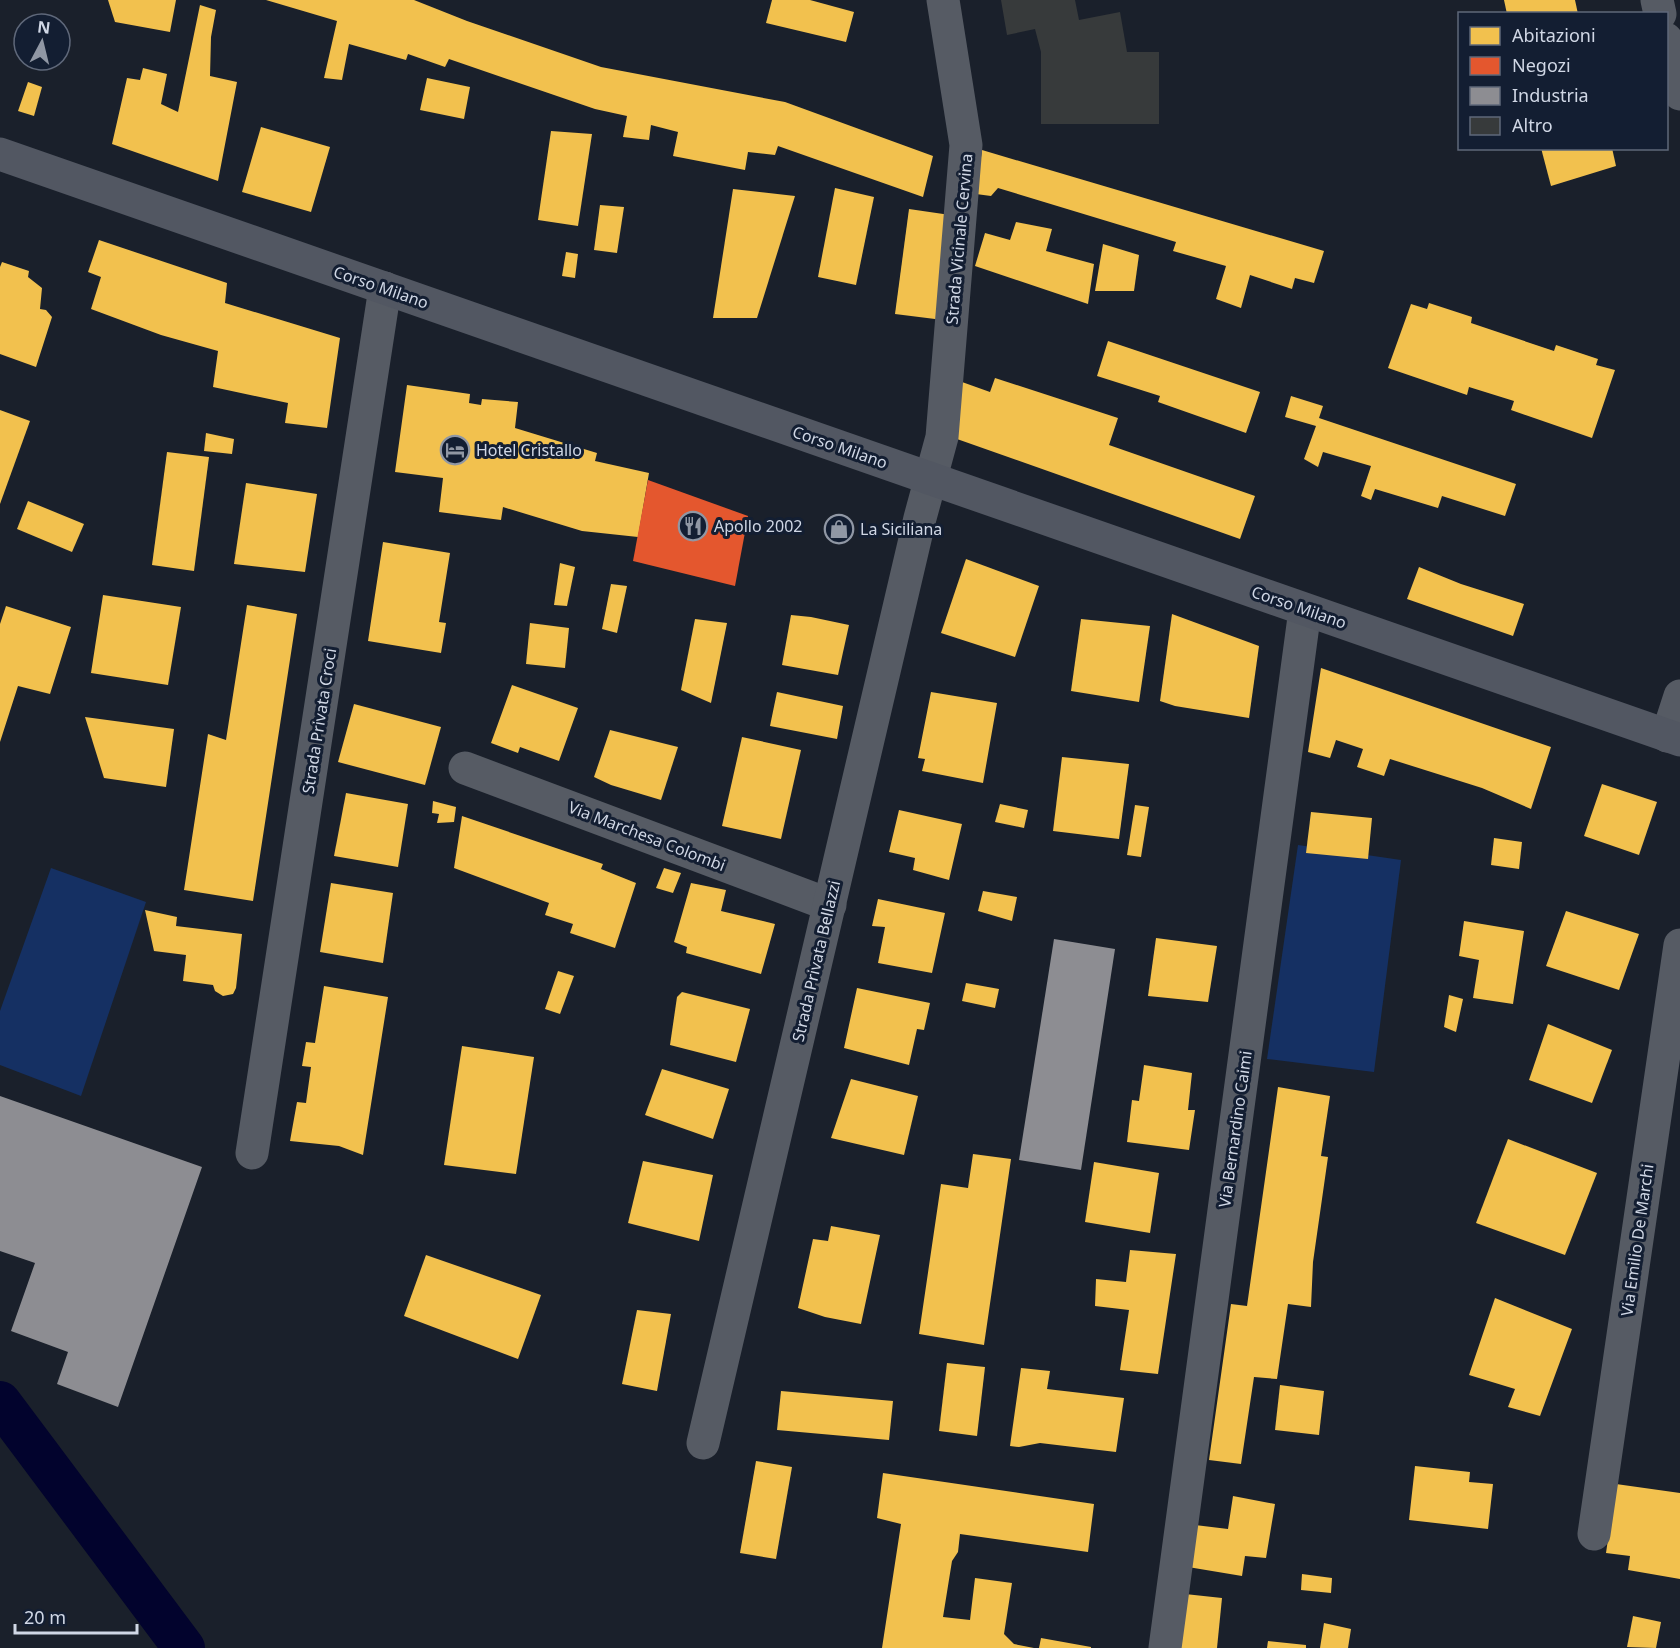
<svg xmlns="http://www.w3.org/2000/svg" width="1680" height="1648" font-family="'Noto Sans',sans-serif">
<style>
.green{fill:#153063}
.homes{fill:#f2c14e}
.shops{fill:#e4572e}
.industry{fill:#8d8d92}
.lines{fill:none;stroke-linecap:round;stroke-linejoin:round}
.canal{stroke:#02032d;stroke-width:42}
.building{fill:#373a3b}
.minor{stroke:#565b64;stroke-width:33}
.secondary{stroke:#525762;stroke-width:33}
.labels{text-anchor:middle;stroke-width:6;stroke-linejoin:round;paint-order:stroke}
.street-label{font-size:16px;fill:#d0d7e5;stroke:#131e32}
.poi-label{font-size:16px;fill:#d0d7e5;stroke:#131e32;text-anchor:start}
</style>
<rect width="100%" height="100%" fill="#1a202b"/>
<g class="green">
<polygon points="1298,845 1401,860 1374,1072 1267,1059"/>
<polygon points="51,868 146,902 81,1096 0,1065 0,1011"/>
</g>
<g class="homes">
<polygon points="108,0 176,0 170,32 115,22"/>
<polygon points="266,0 414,0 467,21 601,67 785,102 933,156 923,197 778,146 775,155 748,152 745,170 673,156 678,132 651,125 649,140 623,137 627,116 595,109 449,59 445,67 408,54 406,60 349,44 342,80 324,78 337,21"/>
<polygon points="772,0 810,0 854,12 846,42 766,23"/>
<polygon points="1504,0 1575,0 1578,14 1507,14"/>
<polygon points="200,5 216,10 211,37 210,76 237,82 218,181 112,144 127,78 140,80 143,68 167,74 161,104 178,112"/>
<polygon points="427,78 470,87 464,119 420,110"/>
<polygon points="28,82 42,87 34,116 18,111"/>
<polygon points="261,127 330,147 311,212 242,192"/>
<polygon points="551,131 592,134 578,226 538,220"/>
<polygon points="1541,148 1612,148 1616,166 1551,186"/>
<polygon points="982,150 1324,251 1314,283 1295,278 1292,289 1250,275 1241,308 1216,299 1226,266 1173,251 1176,242 998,188 991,196 976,194"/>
<polygon points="835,188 874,197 856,285 818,277"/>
<polygon points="733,189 795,196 757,318 713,318"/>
<polygon points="600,205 624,207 617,253 594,250"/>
<polygon points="909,209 957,216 943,320 895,314"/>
<polygon points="1016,222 1052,229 1046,251 1094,264 1088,304 975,266 985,233 1010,240"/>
<polygon points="99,240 227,283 225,303 340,338 327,428 285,423 288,403 213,387 218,351 161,335 91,309 101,277 88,272"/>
<polygon points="1103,244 1139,255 1134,291 1095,291"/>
<polygon points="566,252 578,254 575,278 562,276"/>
<polygon points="2,262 29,271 28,277 42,288 40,309 46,310 52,317 36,367 0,354 0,267"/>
<polygon points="1429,303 1472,317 1471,323 1554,351 1556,345 1598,359 1596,365 1615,370 1592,438 1511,410 1514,401 1469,387 1467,395 1388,368 1411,304 1427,309"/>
<polygon points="1108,341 1260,392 1246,433 1158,402 1160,396 1097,376"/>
<polygon points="995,378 1118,418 1109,445 1255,496 1240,539 957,439 962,382 990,392"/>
<polygon points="407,385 470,394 469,403 481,405 482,399 518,402 515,428 597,453 595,461 649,473 638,537 582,531 503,507 501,520 439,512 443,478 395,472"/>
<polygon points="1291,396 1323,406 1319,418 1516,484 1505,516 1442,496 1438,508 1375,489 1371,500 1361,496 1371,466 1323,452 1318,467 1304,459 1316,426 1285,417"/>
<polygon points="0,410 30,421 0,504"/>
<polygon points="206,433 234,439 232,454 204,451"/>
<polygon points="167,452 209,457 194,571 152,565"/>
<polygon points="246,483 317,494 305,572 234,564"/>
<polygon points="28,501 84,524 72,552 17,529"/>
<polygon points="383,542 450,553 439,622 446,623 441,653 368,641"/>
<polygon points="966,559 1039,586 1015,657 941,633"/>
<polygon points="560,563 575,567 567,606 554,605"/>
<polygon points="1419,567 1461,584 1524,604 1513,636 1407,599"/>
<polygon points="611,584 627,586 617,633 602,629"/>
<polygon points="103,595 181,607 168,685 91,673"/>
<polygon points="247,605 297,614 253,901 184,890 208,734 226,740"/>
<polygon points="6,606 71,627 50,694 18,686 0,742 0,624"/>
<polygon points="1172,614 1259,646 1249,718 1175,706 1160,701"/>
<polygon points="791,615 811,617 849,625 838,675 782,665"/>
<polygon points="695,619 727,623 711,703 681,690"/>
<polygon points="1081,619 1150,626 1139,702 1071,691"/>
<polygon points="530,623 569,628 565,668 526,664"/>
<polygon points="1321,668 1551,747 1531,809 1482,788 1390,759 1384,776 1357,767 1363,749 1336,740 1330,758 1308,752"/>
<polygon points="512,685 578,708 559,761 520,747 518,753 491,743"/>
<polygon points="777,692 843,706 837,739 770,726"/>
<polygon points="931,692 997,703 983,783 922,771 925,759 918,758"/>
<polygon points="354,704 441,727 425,785 338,762"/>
<polygon points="85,717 174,729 166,787 104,778"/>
<polygon points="610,730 678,747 661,800 611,785 594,777"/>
<polygon points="742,737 801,750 781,839 722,826"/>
<polygon points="1062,757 1129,764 1119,839 1053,831"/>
<polygon points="1602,784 1657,802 1639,855 1584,836"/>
<polygon points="346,793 408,804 398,867 334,856"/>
<polygon points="433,801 456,807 454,822 437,823 439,814 432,813"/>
<polygon points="1000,804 1028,810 1024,828 995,822"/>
<polygon points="1135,805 1149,807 1141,857 1127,855"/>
<polygon points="899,810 962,824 949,880 913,870 915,858 889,852"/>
<polygon points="1311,812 1372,818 1368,859 1306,853"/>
<polygon points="462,816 603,864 601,869 636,883 615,948 570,933 573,924 545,915 549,903 454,868"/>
<polygon points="1494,838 1522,842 1519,869 1491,865"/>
<polygon points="664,868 681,873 673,893 656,888"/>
<polygon points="331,883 393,893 383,963 320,952"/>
<polygon points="691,883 726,890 721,911 775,924 761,974 686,953 687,947 674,942"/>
<polygon points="983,891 1017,897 1012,921 978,911"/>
<polygon points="878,899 945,913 932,973 878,963 885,927 872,926"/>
<polygon points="145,910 177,917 176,926 242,934 236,988 233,994 223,996 215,991 213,985 183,981 186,955 154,951"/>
<polygon points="1566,911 1639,934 1619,990 1546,966"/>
<polygon points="1464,921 1524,931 1513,1004 1473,998 1479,960 1459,956"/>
<polygon points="1156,938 1217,946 1208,1002 1148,996"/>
<polygon points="558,971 574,976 560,1014 545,1009"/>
<polygon points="966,983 999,989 995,1008 962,1001"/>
<polygon points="324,986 388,997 363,1155 339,1146 290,1141 297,1102 306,1103 311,1067 302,1066 306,1042 315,1043"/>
<polygon points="857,988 930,1003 924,1030 917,1029 909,1065 844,1048"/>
<polygon points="682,992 750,1009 736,1062 670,1045 677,997"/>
<polygon points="1449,995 1463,999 1456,1032 1444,1027"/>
<polygon points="1548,1024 1612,1050 1592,1103 1529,1080"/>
<polygon points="462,1046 534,1057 516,1174 444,1165"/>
<polygon points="1144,1065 1192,1073 1188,1110 1195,1110 1189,1150 1127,1142 1132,1100 1139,1101"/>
<polygon points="662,1069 729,1089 713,1139 645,1115"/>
<polygon points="851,1079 918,1096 904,1155 831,1138"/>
<polygon points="1278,1087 1330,1096 1321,1156 1328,1157 1313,1262 1311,1307 1288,1304 1277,1379 1254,1377 1241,1464 1209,1460 1231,1304 1247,1306"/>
<polygon points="1508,1139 1597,1173 1565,1255 1476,1223"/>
<polygon points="973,1154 1011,1159 984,1345 919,1334 941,1184 968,1188"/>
<polygon points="643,1161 713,1175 699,1241 628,1223"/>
<polygon points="1094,1162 1159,1173 1150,1233 1085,1222"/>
<polygon points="831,1226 880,1235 861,1324 825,1317 798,1308 813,1239 828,1241"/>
<polygon points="1130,1250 1176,1254 1158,1374 1120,1370 1129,1310 1095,1306 1096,1279 1126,1282"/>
<polygon points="426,1255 541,1295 518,1359 404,1316"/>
<polygon points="1495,1298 1572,1329 1540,1416 1508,1407 1515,1389 1469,1375"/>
<polygon points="637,1310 671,1314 657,1391 622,1384"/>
<polygon points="947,1363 985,1367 977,1436 939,1431"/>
<polygon points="1021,1368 1050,1371 1047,1389 1124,1398 1116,1452 1040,1443 1019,1447 1010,1446"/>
<polygon points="1280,1385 1324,1391 1319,1435 1275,1430"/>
<polygon points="781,1391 893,1401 889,1440 777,1430"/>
<polygon points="756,1461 792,1467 776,1559 740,1553"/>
<polygon points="1415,1466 1470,1472 1469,1482 1493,1484 1488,1529 1409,1520"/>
<polygon points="883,1473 1094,1504 1088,1552 960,1534 958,1552 952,1561 943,1617 970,1620 975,1578 1012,1583 1004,1634 1014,1644 1034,1648 882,1648 901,1524 877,1518"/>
<polygon points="1616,1484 1680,1493 1680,1579 1628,1570 1630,1556 1606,1553"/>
<polygon points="1233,1496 1275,1504 1266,1558 1245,1556 1242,1576 1188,1567 1195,1525 1228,1529"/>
<polygon points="1302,1574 1332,1578 1331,1593 1301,1590"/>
<polygon points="1185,1594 1222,1598 1217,1648 1180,1648"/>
<polygon points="1633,1616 1661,1622 1656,1648 1627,1647"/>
<polygon points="1324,1623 1351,1629 1348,1648 1320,1648"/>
<polygon points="1041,1638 1091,1647 1091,1648 1039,1648"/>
<polygon points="1268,1641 1306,1645 1306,1648 1267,1648"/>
</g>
<polygon class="shops" points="648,480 748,516 735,586 633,561"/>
<g class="industry">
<polygon points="1054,939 1115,949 1081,1170 1019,1160"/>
<polygon points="0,1096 202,1167 118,1407 57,1384 68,1352 11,1331 35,1263 0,1251"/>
</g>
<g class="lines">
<polyline class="canal" points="0,1402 184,1648"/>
</g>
<polygon class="building" points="1001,0 1075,0 1079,20 1120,12 1127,52 1159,52 1159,124 1041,124 1041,52 1035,29 1007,35"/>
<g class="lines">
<g class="minor">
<polyline points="1657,0 1660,14"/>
<polyline points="1666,39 1680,94"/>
<polyline points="1667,736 1680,696"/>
<polyline points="465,768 830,905"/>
<polyline points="252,1153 385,288"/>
<polyline points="703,1443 920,518 942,437 966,145 943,0"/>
<polyline points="1594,1534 1680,945"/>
<polyline points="1165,1648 1305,610"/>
</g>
<polyline class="secondary" points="0,154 1680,740"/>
</g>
<defs>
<g id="hotel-ring" transform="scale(1.5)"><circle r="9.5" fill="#131e32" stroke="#9097a4" stroke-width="1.5"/><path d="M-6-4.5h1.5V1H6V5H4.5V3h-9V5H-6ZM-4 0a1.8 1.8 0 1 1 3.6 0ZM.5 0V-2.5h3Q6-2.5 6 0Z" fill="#9097a4"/></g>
<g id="restaurant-ring" transform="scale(1.5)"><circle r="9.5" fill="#131e32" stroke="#9097a4" stroke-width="1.5"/><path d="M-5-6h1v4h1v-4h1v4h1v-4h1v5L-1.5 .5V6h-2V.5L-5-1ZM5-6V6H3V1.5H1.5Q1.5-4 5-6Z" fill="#9097a4"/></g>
<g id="shop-ring" transform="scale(1.5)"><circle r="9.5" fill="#131e32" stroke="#9097a4" stroke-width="1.5"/><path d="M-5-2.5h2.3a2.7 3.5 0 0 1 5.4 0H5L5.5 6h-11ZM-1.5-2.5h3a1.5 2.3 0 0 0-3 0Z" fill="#9097a4"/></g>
</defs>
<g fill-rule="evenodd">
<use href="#hotel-ring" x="455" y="450"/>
<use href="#restaurant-ring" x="693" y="526"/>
<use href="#shop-ring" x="839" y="529"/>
</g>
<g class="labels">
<g class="street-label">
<text transform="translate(959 239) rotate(-85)" y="6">Strada Vicinale Cervina</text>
<text transform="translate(381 287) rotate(19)" y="6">Corso Milano</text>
<text transform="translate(840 447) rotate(19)" y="6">Corso Milano</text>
<text transform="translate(1299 607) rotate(19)" y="6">Corso Milano</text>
<text transform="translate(319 721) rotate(-81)" y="6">Strada Privata Croci</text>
<text transform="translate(647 836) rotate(21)" y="6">Via Marchesa Colombi</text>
<text transform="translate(816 961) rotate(-77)" y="6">Strada Privata Bellazzi</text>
<text transform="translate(1235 1129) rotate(-82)" y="6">Via Bernardino Caimi</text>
<text transform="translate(1637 1240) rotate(-82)" y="6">Via Emilio De Marchi</text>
</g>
<g class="poi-label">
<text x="476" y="456">Hotel Cristallo</text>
<text x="714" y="532">Apollo 2002</text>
<text x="860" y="535">La Siciliana</text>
</g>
</g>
<rect x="1458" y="12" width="210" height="138" fill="#131e32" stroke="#5f687a" stroke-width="1.5"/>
<rect x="1470" y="27" width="30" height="18" fill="#f2c14e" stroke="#5f687a" stroke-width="1.5"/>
<text x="1512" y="42" font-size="18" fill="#d0d7e5">Abitazioni</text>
<rect x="1470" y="57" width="30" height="18" fill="#e4572e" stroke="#5f687a" stroke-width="1.5"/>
<text x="1512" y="72" font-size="18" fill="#d0d7e5">Negozi</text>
<rect x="1470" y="87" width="30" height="18" fill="#8d8d92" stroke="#5f687a" stroke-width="1.5"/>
<text x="1512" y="102" font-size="18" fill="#d0d7e5">Industria</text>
<rect x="1470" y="117" width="30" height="18" fill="#373a3b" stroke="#5f687a" stroke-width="1.5"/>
<text x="1512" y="132" font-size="18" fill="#d0d7e5">Altro</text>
<g transform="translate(42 42) rotate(7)"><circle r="28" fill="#131e32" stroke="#5f687a" stroke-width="1.5"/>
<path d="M0-4.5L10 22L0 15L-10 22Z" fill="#9097a4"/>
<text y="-9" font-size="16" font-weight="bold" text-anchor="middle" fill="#d0d7e5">N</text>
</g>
<path d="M15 1624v9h122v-9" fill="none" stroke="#d0d7e5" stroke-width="3"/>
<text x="24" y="1624" font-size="18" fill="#d0d7e5" stroke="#131e32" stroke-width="4.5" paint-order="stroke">20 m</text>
</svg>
